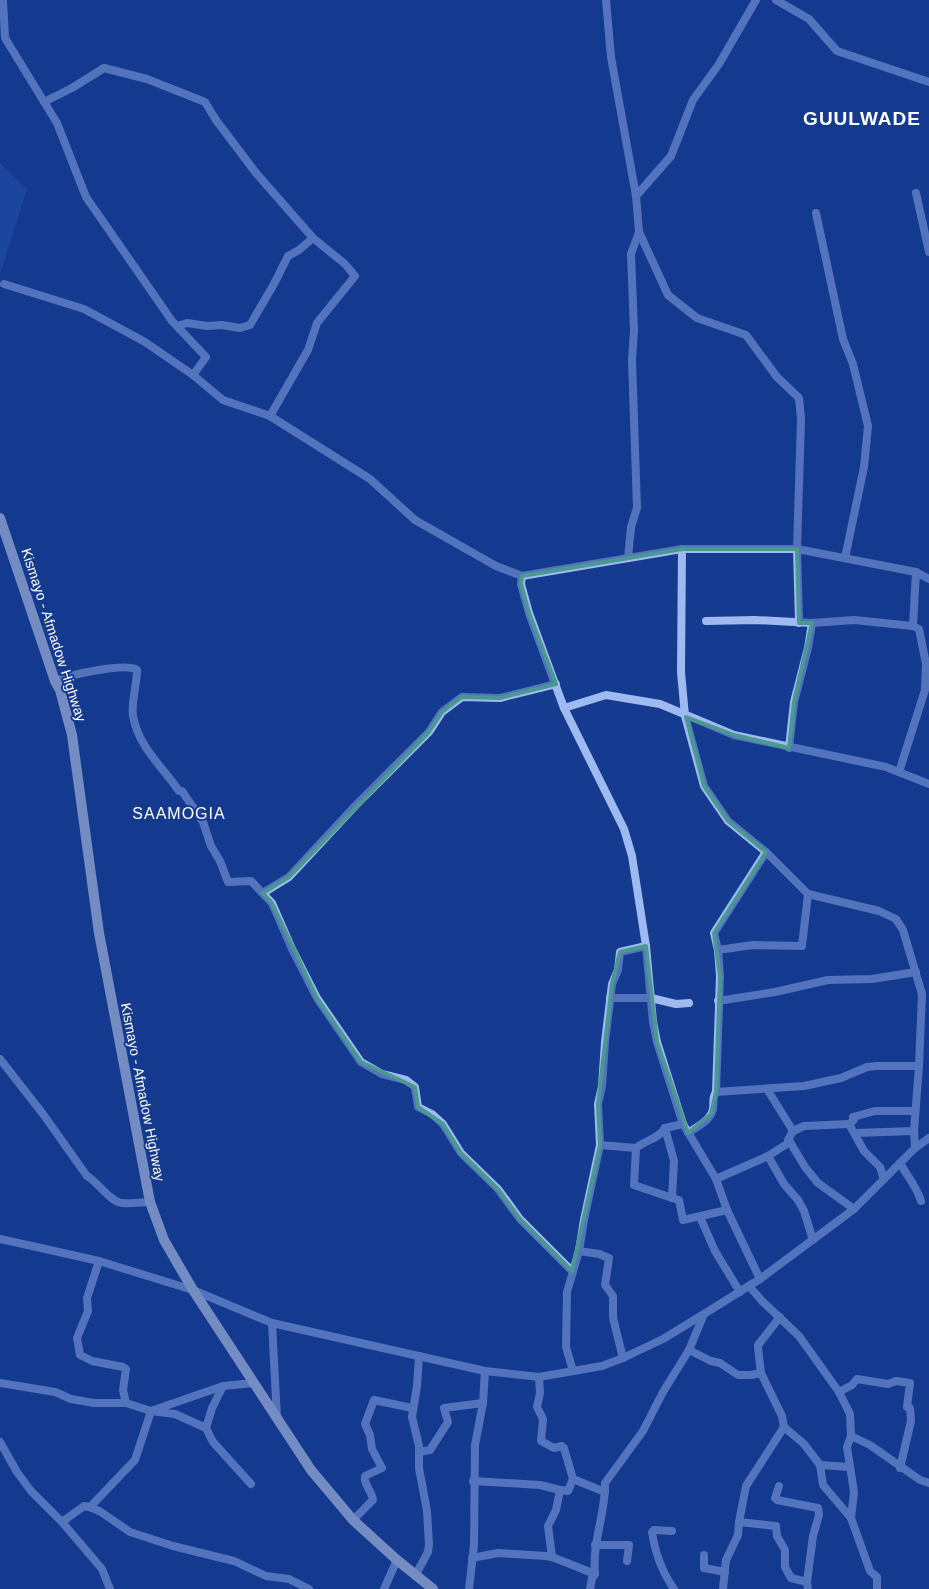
<svg xmlns="http://www.w3.org/2000/svg" width="929" height="1589" font-family="Arial,sans-serif">
<style>
.green{fill:#2653ae}
.lines{fill:none;stroke-linecap:round;stroke-linejoin:round}
.minor{stroke:#9fbaf1;stroke-width:8}
.major{stroke:#e9efff;stroke-width:10}
.marked{fill:none;stroke:#4b9892;stroke-width:4;stroke-linejoin:round}
.labels{text-anchor:middle;stroke-width:4;stroke-linejoin:round;paint-order:stroke}
.street-label{font-size:14px;fill:#fff;stroke:#143b8f}
.quarter-label{font-size:16px;letter-spacing:1px;fill:#fff;stroke:#143b8f}
.district-label{font-size:19px;font-weight:bold;letter-spacing:1px;fill:#fff;stroke:#143b8f}
</style>
<rect width="100%" height="100%" fill="#143b8f"/>
<polygon class="green" points="0,163 27,189 0,274"/>
<g class="lines">
<g class="minor">
<polyline points="3,0 5,38 57,123 86,197 172,321 206,357 193,375 223,400 270,416 370,479 415,520 496,566 522,576 682,549 797,549 916,572 929,579"/>
<polyline points="606,0 611,57 636,196 639,232 631,254 634,331 632,360 637,508 631,527 628,558"/>
<polyline points="776,0 809,19 837,51 929,82"/>
<polyline points="44,102 72,88 104,68 147,79 205,102 216,120 256,173 313,238 345,264 355,276 317,323 308,350 270,416"/>
<polyline points="916,193 929,252"/>
<polyline points="636,196 671,156 693,100 719,64 756,0"/>
<polyline points="816,213 843,339 853,364 868,426 864,467 845,558"/>
<polyline points="639,232 668,295 697,318 746,335 777,377 799,398 801,419 797,549 799,623"/>
<polyline points="4,284 84,309 145,342 193,375"/>
<polyline points="177,326 187,323 207,326 222,325 240,328 250,325 274,284 288,256 299,250 313,238"/>
<polyline points="682,549 681,672 685,716 704,786 728,821 766,852 808,894 879,911 896,919 903,930 922,994 919,1066 914,1131 915,1148"/>
<polyline points="522,576 521,584 529,613 564,708 624,829 632,856 646,946 653,1022 657,1042 683,1124 716,1179 727,1210 760,1279"/>
<polyline points="706,621 755,620 812,623 854,620 913,626 919,629 926,664 925,690 899,772"/>
<polyline points="913,626 916,572"/>
<path d="M55,681C69,675 126,662 137,670C137,685 131,701 133,716C139,748 162,766 179,791H182L203,822L211,846L220,861L228,882L251,881L272,903L292,949L317,998L361,1062L382,1074L406,1080L415,1087L418,1107L432,1114L443,1124L461,1153L498,1189L520,1219L572,1271"/>
<polyline points="564,708 606,695 660,704 734,735 886,767 929,784"/>
<polyline points="789,748 794,702 808,648 812,623"/>
<polyline points="263,893 289,877 356,805 429,732 442,712 462,697 500,698 556,684"/>
<polyline points="718,950 753,945 802,946 808,894"/>
<polyline points="610,998 651,998 676,1004 689,1003"/>
<polyline points="718,1001 775,992 828,980 872,979 916,972"/>
<path d="M0,1059L43,1114L87,1176C98,1182 110,1202 122,1203C131,1204 141,1202 150,1202"/>
<polyline points="716,1092 804,1086 841,1078 867,1067 877,1066 919,1066"/>
<polyline points="683,1124 665,1128 674,1161 672,1198 679,1200 683,1220 727,1210"/>
<polyline points="849,1124 864,1151 880,1167 884,1179"/>
<polyline points="793,1131 804,1126 849,1124 854,1120 853,1117 875,1111 915,1111"/>
<path d="M688,1133C697,1127 711,1120 713,1109C714,1102 712,1098 716,1092L720,976L718,950L714,933L766,852"/>
<polyline points="855,1133 914,1131"/>
<polyline points="790,1142 805,1167 818,1183 854,1209"/>
<path d="M600,1145L636,1148C645,1140 659,1139 665,1128"/>
<polyline points="636,1148 634,1185 672,1198"/>
<polyline points="768,1156 784,1184 798,1200 804,1211 813,1240"/>
<path d="M900,1163C907,1176 917,1187 921,1201"/>
<polyline points="716,1179 768,1156 790,1142 788,1140 793,1131 767,1089"/>
<polyline points="700,1217 715,1251 740,1292"/>
<polyline points="0,1239 99,1261 193,1290 272,1323 485,1371 539,1377 602,1366 623,1358 663,1339 704,1314 760,1279 854,1209 915,1148 929,1138"/>
<polyline points="579,1251 599,1254 609,1258 605,1285 613,1296 613,1318 623,1358"/>
<polyline points="99,1261 87,1298 88,1311 77,1338 80,1355 92,1361 123,1367 126,1369 123,1390 126,1403"/>
<polyline points="749,1286 762,1301 799,1336 839,1392 850,1414 851,1436 847,1447 854,1492 851,1518 870,1571 877,1577 877,1589"/>
<polyline points="272,1323 277,1418"/>
<polyline points="689,1350 711,1361 720,1363 738,1375 751,1375 761,1373"/>
<polyline points="573,1371 566,1347 567,1292 579,1251 584,1220 600,1145 598,1104 602,1086 605,1042 612,984 618,970 620,952 646,946"/>
<polyline points="539,1377 540,1393 537,1407 543,1419 541,1441 554,1448 562,1446 564,1448 573,1479 568,1491 560,1490 556,1510 548,1526 552,1557"/>
<polyline points="0,1383 55,1392 71,1399 94,1403 126,1403 151,1411 175,1414 206,1428 213,1442 251,1484"/>
<polyline points="839,1392 852,1385 857,1379 888,1384 896,1381 910,1383 907,1407 910,1408 911,1421 900,1468"/>
<polyline points="784,1427 804,1444 820,1465 850,1467"/>
<polyline points="206,1428 212,1408 223,1386"/>
<polyline points="851,1436 870,1445 920,1480 929,1483"/>
<polyline points="0,1442 17,1472 31,1491 62,1522 102,1569 110,1589"/>
<polyline points="419,1452 430,1450 448,1422 444,1408 483,1403"/>
<polyline points="820,1465 823,1485 851,1518"/>
<polyline points="573,1479 605,1492"/>
<polyline points="473,1481 540,1485 560,1490"/>
<polyline points="779,1486 775,1498 777,1500 818,1508 819,1515 813,1536 807,1582 808,1589"/>
<polyline points="90,1507 135,1460 151,1411 223,1386 254,1383"/>
<path d="M353,1520L373,1500C372,1491 363,1484 365,1476L382,1468L372,1449L370,1435L365,1424L374,1400L412,1408"/>
<polyline points="62,1522 84,1506 90,1507 101,1512 130,1532 173,1546 234,1561 266,1576 289,1579 309,1589"/>
<polyline points="739,1522 776,1526 777,1536 785,1550 785,1567 791,1578 807,1582"/>
<path d="M672,1531L654,1530L652,1532C655,1553 662,1572 674,1589"/>
<polyline points="595,1545 629,1545 627,1561"/>
<polyline points="704,1555 704,1568 725,1572"/>
<polyline points="472,1558 498,1553 546,1556 552,1557 595,1574"/>
<polyline points="415,1576 428,1552 429,1544 427,1511 419,1468 419,1446 412,1417 417,1386 419,1356"/>
<polyline points="384,1589 397,1560"/>
<polyline points="469,1589 474,1545 475,1445 483,1403 485,1371"/>
<path d="M590,1589L592,1578L595,1574C592,1540 606,1513 605,1483L643,1431L663,1392L689,1350L704,1314"/>
<polyline points="723,1589 726,1560 738,1535 739,1522 746,1486 784,1427 782,1416 761,1373 758,1348 758,1345 780,1317"/>
</g>
<polyline class="major" points="0,518 55,681 60,690 72,735 99,933 150,1202 164,1240 193,1290 311,1470 353,1520 397,1560 433,1589"/>
</g>
<path d="M0 0H929V1589H0ZM682,549H797L799,623H812L794,702L789,748L734,735L686,717L704,786L728,821L766,852L714,933L720,976L716,1092L711,1114L688,1133L657,1042L646,946L620,952L612,984L598,1104L600,1145L572,1271L520,1219L498,1189L461,1153L443,1124L418,1107L415,1087L361,1062L317,998L272,903L263,893L289,877L429,732L442,712L462,697L500,698L556,684L529,613L521,584L522,576Z" fill="#143b8f" fill-opacity=".55" fill-rule="evenodd"/>
<path class="marked" d="M682,549H797L799,623H812L794,702L789,748L734,735L686,717L704,786L728,821L766,852L714,933L720,976L716,1092L711,1114L688,1133L657,1042L646,946L620,952L612,984L598,1104L600,1145L572,1271L520,1219L498,1189L461,1153L443,1124L418,1107L415,1087L361,1062L317,998L272,903L263,893L289,877L429,732L442,712L462,697L500,698L556,684L529,613L521,584L522,576Z"/>
<g class="labels">
<g class="street-label">
<text transform="translate(54 635) rotate(72)" y="5">Kismayo - Afmadow Highway</text>
<text transform="translate(143 1092) rotate(79)" y="5">Kismayo - Afmadow Highway</text>
</g>
<g class="quarter-label">
<text x="179" y="819">SAAMOGIA</text>
</g>
<g class="district-label">
<text x="862" y="125">GUULWADE</text>
</g>
</g>
</svg>
